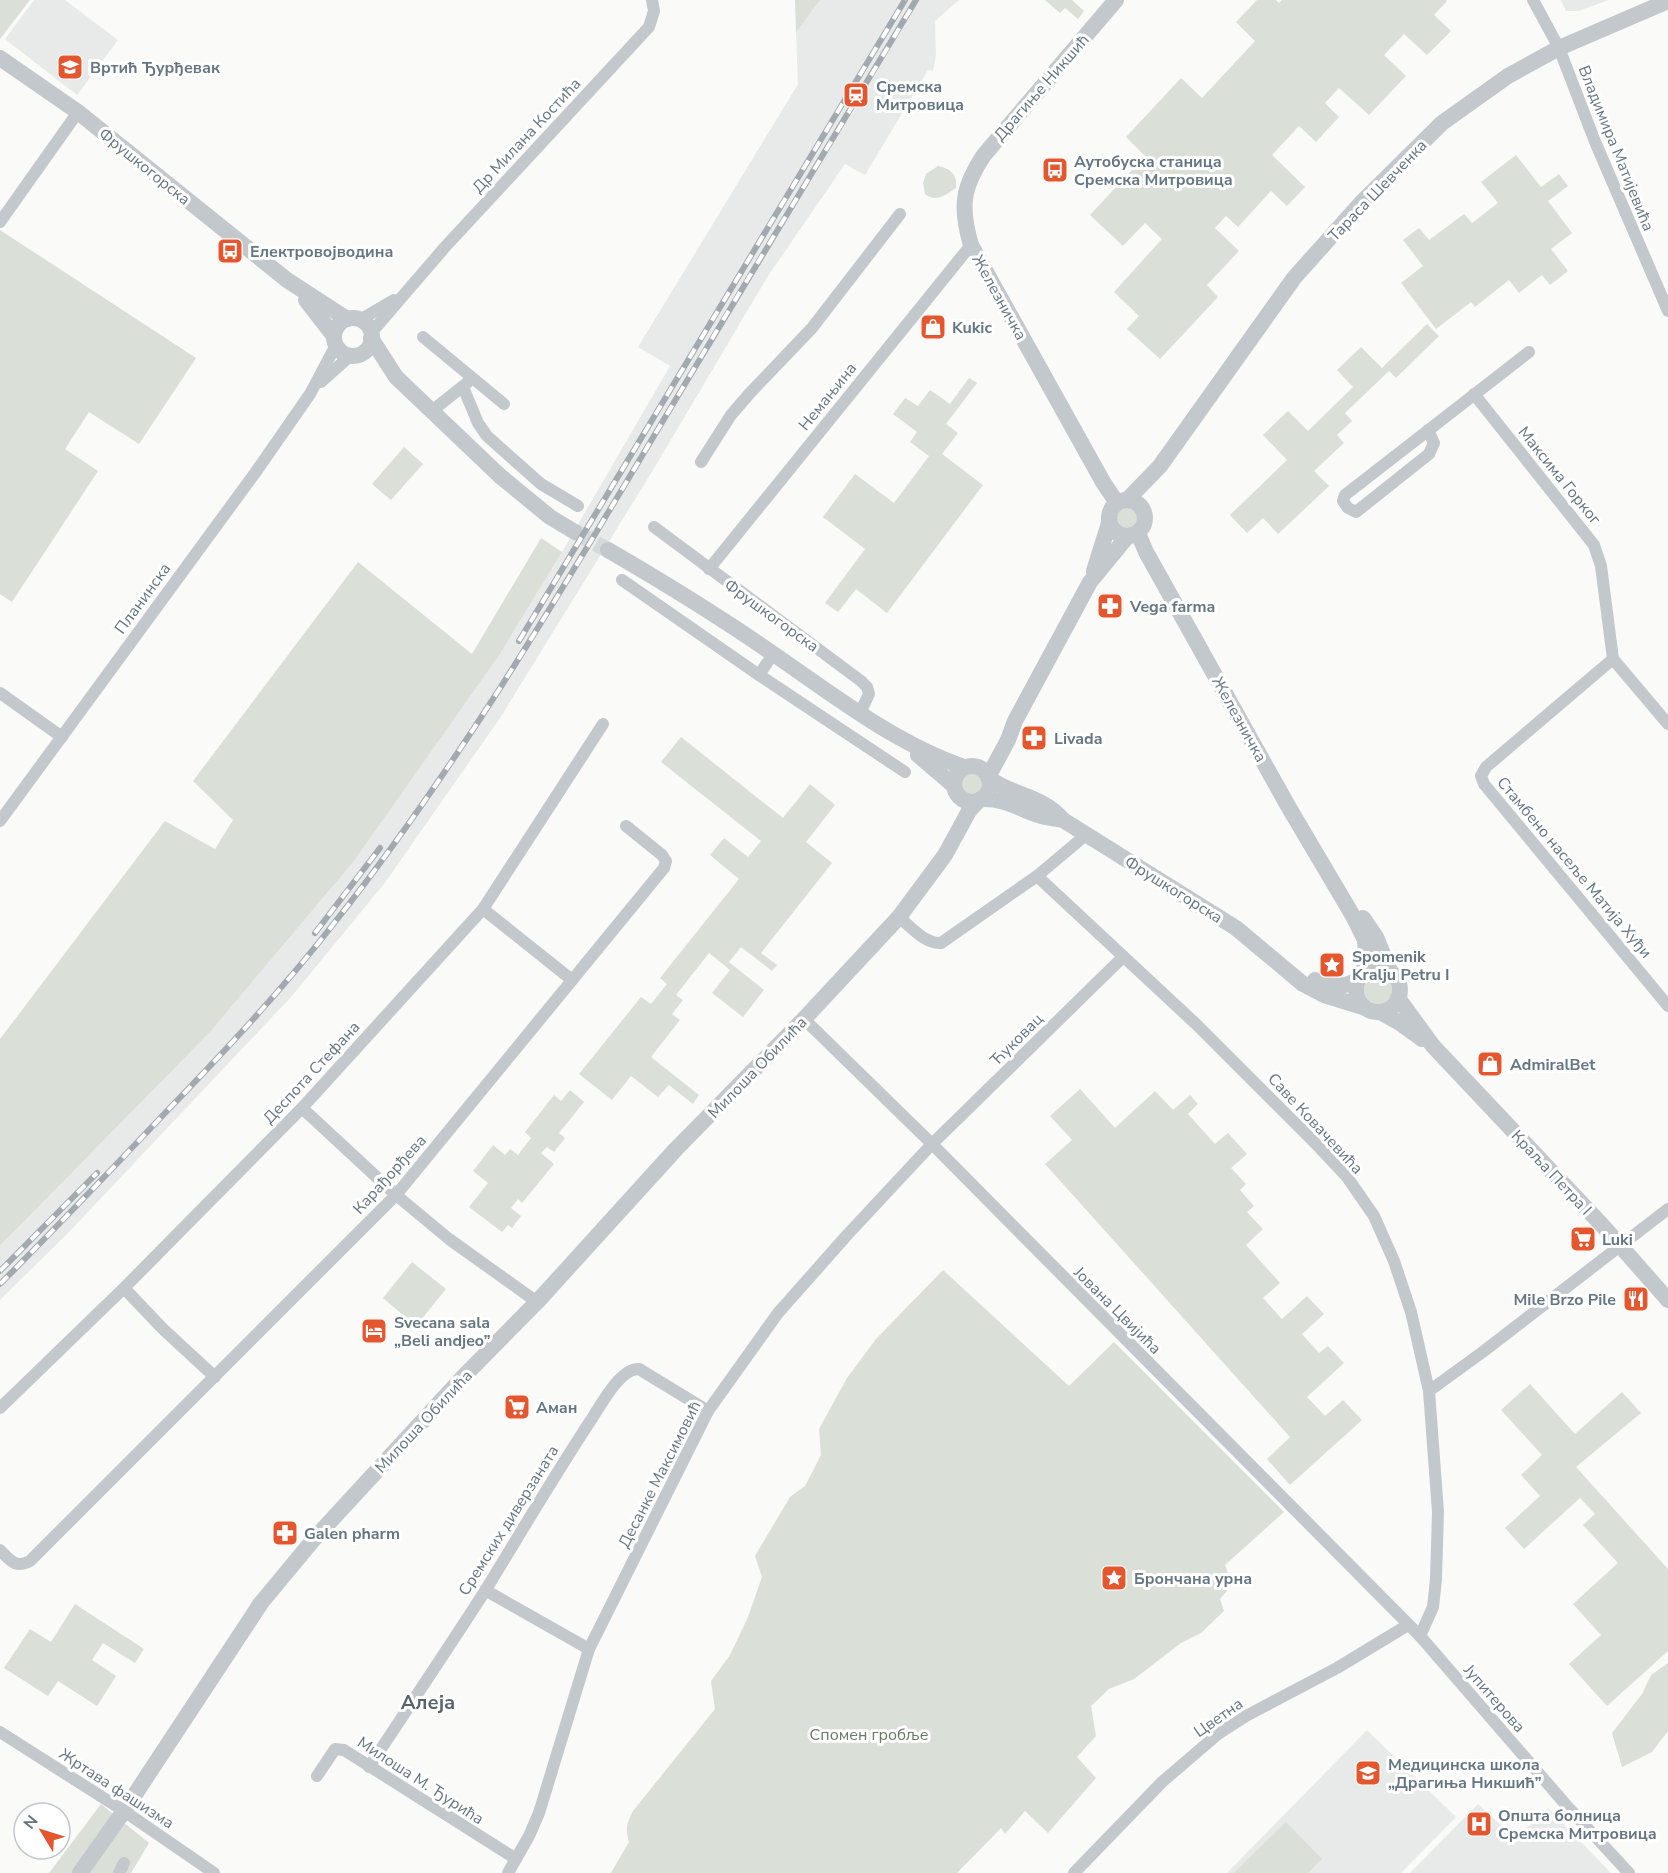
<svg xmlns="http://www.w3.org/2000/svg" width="1668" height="1873" font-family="'Nunito Sans',sans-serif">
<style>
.built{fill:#e8e9e9}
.green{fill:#dadfd7}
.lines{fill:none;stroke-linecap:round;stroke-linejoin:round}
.tertiary-tunnel{stroke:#d5d9db;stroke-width:16;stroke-dasharray:16 8;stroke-linecap:butt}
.minor{stroke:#c3c8cc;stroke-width:12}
.tertiary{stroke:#c3c8cc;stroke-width:16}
.rail-casing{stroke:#a2aab0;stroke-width:6}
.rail{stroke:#fff;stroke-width:4;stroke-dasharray:11;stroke-linecap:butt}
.labels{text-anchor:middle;stroke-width:6;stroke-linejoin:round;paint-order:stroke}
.poi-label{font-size:16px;font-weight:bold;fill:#657683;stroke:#fff;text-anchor:start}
.street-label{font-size:16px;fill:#657683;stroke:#fff}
.park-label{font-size:16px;fill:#687a64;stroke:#fff}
.quarter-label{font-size:20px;font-weight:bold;fill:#57646e;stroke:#fff}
</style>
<rect width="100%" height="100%" fill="#fafaf8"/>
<g class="built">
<polygon points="34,0 65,0 118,40 77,95 5,39"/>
<polygon points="820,0 959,0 935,21 936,56 933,71 928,70 865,175 845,164 768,276 653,470 500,718 384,884 291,997 70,1231 0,1300 0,1246 210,1032 354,861 500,654 562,552 670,366 638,347 798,84 796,33"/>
<polygon points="1561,0 1609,0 1578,11 1566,11"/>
<polygon points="1367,1730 1456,1817 1401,1873 1227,1873"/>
<polygon points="1478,1804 1516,1839 1548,1808 1611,1873 1410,1873"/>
</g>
<g class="green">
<polygon points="0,0 30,0 0,39"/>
<polygon points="795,0 820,0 796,33"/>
<polygon points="1045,0 1072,0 1084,11 1078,19 1065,8 1060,13"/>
<polygon points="1257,0 1276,0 1279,3 1282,0 1446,0 1447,1 1434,15 1451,31 1427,55 1404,34 1384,55 1406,76 1369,115 1339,88 1325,103 1339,117 1316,142 1299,126 1272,155 1305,187 1287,206 1271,191 1238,227 1226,216 1215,228 1239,251 1207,285 1218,297 1160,359 1127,329 1139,316 1114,292 1162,239 1145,223 1123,246 1090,215 1145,156 1126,137 1181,78 1202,98 1255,41 1236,22"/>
<polygon points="1516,155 1541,187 1559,174 1568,186 1548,201 1572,233 1551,249 1568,271 1550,285 1542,275 1519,293 1509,280 1475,307 1471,302 1436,329 1401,283 1423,266 1403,240 1419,228 1429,240 1464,214 1472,223 1498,203 1481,182"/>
<path d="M938,166C950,168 958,175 956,188C945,195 937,203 925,194L923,183L926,174Z"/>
<polygon points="0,230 196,358 139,444 89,412 65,449 98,471 12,602 0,594"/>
<polygon points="1427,324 1439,336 1396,378 1389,371 1345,413 1352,421 1337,435 1344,443 1314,471 1329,486 1278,534 1263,518 1247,533 1230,515 1287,460 1263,435 1288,411 1308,431 1353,387 1337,370 1361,347 1382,368"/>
<polygon points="969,378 977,383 946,424 958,433 942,454 983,485 887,613 856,589 838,612 825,603 865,549 823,517 855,474 894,503 929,456 910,442 917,432 893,414 905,398 918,406 930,390 950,404"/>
<polygon points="404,447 423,464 391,500 372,484"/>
<circle cx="1127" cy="518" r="11"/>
<polygon points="541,538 562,552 500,654 354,861 210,1032 0,1246 0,1039 165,821 215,849 233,820 193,781 358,562 472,654"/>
<polygon points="681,737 783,818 810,784 835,805 806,842 832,863 761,953 777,965 772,971 741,947 729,962 764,990 743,1017 712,993 730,970 709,953 676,995 683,1000 672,1014 680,1020 651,1057 699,1095 693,1104 669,1085 658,1097 631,1076 612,1100 579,1074 641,997 651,1004 667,984 660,978 739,879 710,855 724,838 748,857 761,841 661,762"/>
<circle cx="971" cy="784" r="11"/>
<circle cx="1378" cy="990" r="14"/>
<polygon points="1080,1089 1115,1128 1155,1091 1173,1110 1190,1095 1198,1104 1188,1114 1215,1144 1228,1133 1247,1154 1231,1168 1246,1184 1240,1190 1254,1206 1247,1212 1263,1229 1246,1245 1280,1283 1263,1298 1282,1319 1307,1296 1324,1314 1302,1334 1319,1353 1328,1346 1344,1363 1307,1397 1325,1416 1343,1400 1362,1420 1290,1485 1267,1459 1290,1437 1045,1164 1072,1140 1050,1116"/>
<polygon points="570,1090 584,1102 559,1133 565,1138 554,1152 547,1147 541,1153 554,1164 522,1203 518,1199 511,1208 521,1216 512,1228 508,1225 502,1232 469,1207 488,1183 473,1171 493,1145 505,1155 510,1149 518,1155 531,1138 525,1132 554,1095 561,1101"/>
<polygon points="412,1262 446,1289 416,1326 383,1298"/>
<path d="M943,1270L1069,1386L1114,1342L1284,1512L1225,1565L1232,1585L1220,1599L1224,1611L1201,1633L1181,1643L1134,1679L1109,1689L1091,1706L1096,1736L1077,1757L1096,1778L1048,1833L1025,1811L1005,1834L1001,1828L957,1873H611L629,1842C625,1829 627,1822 633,1811L715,1709L711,1681L730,1655L748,1617L762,1577L755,1556L790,1497L805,1486L821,1455L819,1429L847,1378L876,1339Z"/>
<polygon points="1530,1384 1575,1434 1622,1392 1641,1413 1576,1467 1668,1569 1668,1651 1607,1706 1569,1664 1601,1635 1573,1604 1618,1563 1583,1525 1595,1514 1580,1498 1524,1549 1505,1528 1540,1496 1521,1475 1542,1455 1501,1410"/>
<polygon points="75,1604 144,1649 135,1663 103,1643 92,1660 116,1676 97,1706 58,1681 48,1696 4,1668 30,1629 51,1642"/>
<polygon points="1668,1663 1668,1731 1652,1752 1622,1767 1612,1733 1642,1694 1651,1675"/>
<polygon points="101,1804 149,1843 131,1873 49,1873"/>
<polygon points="1286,1822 1322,1859 1308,1873 1234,1873"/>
</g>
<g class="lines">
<polyline class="tertiary-tunnel" points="575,532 608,550"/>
<g class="minor">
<polyline points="1533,0 1559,48 1596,144 1668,311"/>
<polyline points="0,222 78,112"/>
<polyline points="360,320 394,300"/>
<polyline points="371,333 445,247 649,27 654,11 652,0"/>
<polyline points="423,337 504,404"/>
<polyline points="321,382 350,356"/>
<polyline points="463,387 478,423 487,436 541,484 578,506"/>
<polyline points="1474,394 1594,545 1601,566 1613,659 1486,767 1481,776 1484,784 1668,1006"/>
<polyline points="433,410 467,383"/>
<polyline points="1428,430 1434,443 1429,454 1356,512 1348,508 1343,501 1345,495 1529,352"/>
<polyline points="701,462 731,415 750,393 812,328 900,214"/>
<polyline points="654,527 861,681 867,687 869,694 860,713"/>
<polyline points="709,569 971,245"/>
<polyline points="622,580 759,675 905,772"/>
<polyline points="1613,659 1668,724"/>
<polyline points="759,675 773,654"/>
<polyline points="0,693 62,737"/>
<polyline points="0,821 255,473 310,394 336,345"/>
<polyline points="1037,876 1197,1025 1315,1143 1347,1177 1374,1216 1394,1261 1411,1312 1429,1391 1438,1512 1436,1579 1433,1607 1420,1636"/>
<polyline points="483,909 572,980"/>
<path d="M899,917C911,927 925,944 941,943L1037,876L1087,834"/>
<polyline points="804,1019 932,1144 1420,1636 1567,1806 1629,1873"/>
<polyline points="302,1108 396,1195 449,1239 537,1302"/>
<polyline points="124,1288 163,1329 215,1377"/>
<polyline points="1429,1391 1484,1351 1668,1209"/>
<polyline points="0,1408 124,1288 302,1108 483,909 603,724"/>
<path d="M0,1550C10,1560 15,1569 30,1561L396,1195L664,868L666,861L662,855L626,826"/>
<polyline points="485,1590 589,1649"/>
<polyline points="0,1732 124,1811 214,1873"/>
<path d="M369,1767C408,1708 447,1650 485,1591C520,1534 554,1476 591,1420C601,1405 620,1368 639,1369L708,1411"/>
<polyline points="317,1776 335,1749 344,1750 516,1859"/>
<polyline points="119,1873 124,1863"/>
<polyline points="508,1873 529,1836 539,1813 589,1649 708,1411 778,1313 848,1234 932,1144 1123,957"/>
<polyline points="1074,1873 1162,1782 1218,1734 1246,1716 1337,1668 1408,1625"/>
</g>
<g class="tertiary">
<path d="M1116,0L984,155C962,188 960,207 971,245L1103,482L1117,503"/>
<polyline points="0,58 78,112 287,280 347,319"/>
<polyline points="306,300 334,336"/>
<circle cx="353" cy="337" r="19"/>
<polyline points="371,338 396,377 500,476 550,517 575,532"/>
<polyline points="1128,499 1160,466 1294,278 1361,203 1442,123 1508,76 1559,48 1668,1"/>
<circle cx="1127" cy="518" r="18"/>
<polyline points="1138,533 1146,552 1288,806 1353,916 1365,940 1366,957 1362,975"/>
<path d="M608,550C665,583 720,617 775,655C833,695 896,744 964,767"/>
<polyline points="1094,571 1109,523"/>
<polyline points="918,755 953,785"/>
<circle cx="972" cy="784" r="18"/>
<polyline points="988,777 1008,740 1015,721 1090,582 1127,537"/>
<path d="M989,778C1012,796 1042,795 1063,820L1236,928L1303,984L1324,995L1363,1007"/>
<path d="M981,799C1003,798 1018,808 1038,815C1046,818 1055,818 1063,820"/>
<polyline points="1363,918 1376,937 1390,971"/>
<circle cx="1378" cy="990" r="22"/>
<path d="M1315,980C1331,987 1344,989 1358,979"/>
<polyline points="1398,998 1433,1046 1602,1225 1668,1300"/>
<polyline points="1380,1012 1400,1023 1422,1039"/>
<polyline points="80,1873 124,1811 261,1603 314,1539 466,1374 537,1302 676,1149 804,1019 899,917 945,855 969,811 978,801"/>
</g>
<g class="rail-casing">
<g id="rail">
<polyline points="519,641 905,0"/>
<polyline points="315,933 380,848"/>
<polyline points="0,1271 97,1173"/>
<path d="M0,1284C56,1228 111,1170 166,1112C225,1051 283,989 335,922C467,755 573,571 682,389C759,259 839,130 916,0"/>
</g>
</g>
<use href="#rail" class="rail"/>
</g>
<defs>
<g id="school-square" transform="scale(1.35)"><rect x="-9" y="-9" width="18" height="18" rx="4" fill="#e4572e" stroke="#fff"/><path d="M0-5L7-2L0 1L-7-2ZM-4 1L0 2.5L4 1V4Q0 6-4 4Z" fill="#fff"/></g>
<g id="station-square" transform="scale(1.35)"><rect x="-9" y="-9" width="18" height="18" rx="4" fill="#e4572e" stroke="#fff"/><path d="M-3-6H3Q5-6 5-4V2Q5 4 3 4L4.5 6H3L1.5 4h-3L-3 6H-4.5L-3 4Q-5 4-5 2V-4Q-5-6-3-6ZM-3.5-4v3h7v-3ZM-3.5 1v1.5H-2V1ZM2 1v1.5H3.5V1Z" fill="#fff"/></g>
<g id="bus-square" transform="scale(1.35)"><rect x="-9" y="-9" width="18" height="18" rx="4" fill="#e4572e" stroke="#fff"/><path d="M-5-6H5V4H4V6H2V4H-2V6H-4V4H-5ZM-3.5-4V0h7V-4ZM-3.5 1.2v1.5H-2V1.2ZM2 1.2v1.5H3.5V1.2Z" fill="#fff"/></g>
<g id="shop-square" transform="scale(1.35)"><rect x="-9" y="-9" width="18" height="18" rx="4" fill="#e4572e" stroke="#fff"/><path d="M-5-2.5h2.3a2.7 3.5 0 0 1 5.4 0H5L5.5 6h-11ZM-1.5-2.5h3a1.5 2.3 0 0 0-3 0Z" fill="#fff"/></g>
<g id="pharmacy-square" transform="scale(1.35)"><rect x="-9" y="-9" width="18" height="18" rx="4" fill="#e4572e" stroke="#fff"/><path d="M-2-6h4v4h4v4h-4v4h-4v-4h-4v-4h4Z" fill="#fff"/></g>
<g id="sight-square" transform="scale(1.35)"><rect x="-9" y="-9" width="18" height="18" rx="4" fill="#e4572e" stroke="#fff"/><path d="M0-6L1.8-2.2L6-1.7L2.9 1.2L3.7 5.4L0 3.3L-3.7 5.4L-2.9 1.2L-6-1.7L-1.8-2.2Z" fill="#fff"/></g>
<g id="supermarket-square" transform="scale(1.35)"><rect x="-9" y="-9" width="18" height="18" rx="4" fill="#e4572e" stroke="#fff"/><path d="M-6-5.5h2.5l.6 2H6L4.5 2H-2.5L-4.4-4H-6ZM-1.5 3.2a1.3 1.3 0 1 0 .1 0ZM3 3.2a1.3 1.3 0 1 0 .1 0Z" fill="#fff"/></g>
<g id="restaurant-square" transform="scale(1.35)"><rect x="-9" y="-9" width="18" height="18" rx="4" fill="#e4572e" stroke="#fff"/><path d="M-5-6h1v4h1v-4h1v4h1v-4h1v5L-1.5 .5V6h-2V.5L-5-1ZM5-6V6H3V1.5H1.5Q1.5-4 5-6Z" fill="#fff"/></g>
<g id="hotel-square" transform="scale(1.35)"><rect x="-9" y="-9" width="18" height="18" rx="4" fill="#e4572e" stroke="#fff"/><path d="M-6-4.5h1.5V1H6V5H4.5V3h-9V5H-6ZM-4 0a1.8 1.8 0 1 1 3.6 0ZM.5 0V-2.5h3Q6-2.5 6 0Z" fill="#fff"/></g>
<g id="hospital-square" transform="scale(1.35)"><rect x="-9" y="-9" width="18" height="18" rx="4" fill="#e4572e" stroke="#fff"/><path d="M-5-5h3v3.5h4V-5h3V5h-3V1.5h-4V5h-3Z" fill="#fff"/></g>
</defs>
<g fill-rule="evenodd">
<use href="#school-square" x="70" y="67"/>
<use href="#station-square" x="856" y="95"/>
<use href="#bus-square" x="1055" y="170"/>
<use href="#bus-square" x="230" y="251"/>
<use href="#shop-square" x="933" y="327"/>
<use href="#pharmacy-square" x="1110" y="606"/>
<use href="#pharmacy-square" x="1034" y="738"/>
<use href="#sight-square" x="1332" y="965"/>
<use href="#shop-square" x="1490" y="1064"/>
<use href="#supermarket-square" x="1583" y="1239"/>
<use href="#restaurant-square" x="1636" y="1299"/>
<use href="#hotel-square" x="374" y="1331"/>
<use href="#supermarket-square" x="517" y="1407"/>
<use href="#pharmacy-square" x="285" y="1533"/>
<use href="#sight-square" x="1114" y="1578"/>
<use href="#school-square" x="1368" y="1773"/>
<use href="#hospital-square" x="1479" y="1824"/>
</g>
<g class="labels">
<g class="poi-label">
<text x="90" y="73">Вртић Ђурђевак</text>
<text x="876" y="92">Сремска<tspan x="876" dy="18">Митровица</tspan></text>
<text x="1074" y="167">Аутобуска станица<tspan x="1074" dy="18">Сремска Митровица</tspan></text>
<text x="250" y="257">Електровојводина</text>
<text x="952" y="333">Kukic</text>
<text x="1130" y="612">Vega farma</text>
<text x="1054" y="744">Livada</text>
<text x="1352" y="962">Spomenik<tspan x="1352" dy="18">Kralju Petru I</tspan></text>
<text x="1510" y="1070">AdmiralBet</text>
<text x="1602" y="1245">Luki</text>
<text x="1616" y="1305" text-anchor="end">Mile Brzo Pile</text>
<text x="394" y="1328">Svecana sala<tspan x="394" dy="18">„Beli andjeo”</tspan></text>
<text x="536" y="1413">Аман</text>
<text x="304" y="1539">Galen pharm</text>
<text x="1134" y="1584">Брончана урна</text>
<text x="1388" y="1770">Медицинска школа<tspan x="1388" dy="18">„Драгиња Никшић”</tspan></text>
<text x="1498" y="1821">Општа болница<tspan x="1498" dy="18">Сремска Митровица</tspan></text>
</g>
<g class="street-label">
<text transform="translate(1041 87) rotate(-49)" y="6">Драгиње Никшић</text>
<text transform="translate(526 135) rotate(-47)" y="6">Др Милана Костића</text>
<text transform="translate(1617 148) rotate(68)" y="6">Владимира Матијевића</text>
<text transform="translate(145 166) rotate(39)" y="6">Фрушкогорска</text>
<text transform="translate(1377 190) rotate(-46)" y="6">Тараса Шевченка</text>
<text transform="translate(1000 297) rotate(61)" y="6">Железничка</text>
<text transform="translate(827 396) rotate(-51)" y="6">Немањина</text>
<text transform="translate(1560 475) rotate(51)" y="6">Максима Горког</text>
<text transform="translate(142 598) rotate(-54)" y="6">Планинска</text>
<text transform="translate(772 615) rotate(36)" y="6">Фрушкогорска</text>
<text transform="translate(1240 719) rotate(61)" y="6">Железничка</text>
<text transform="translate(1575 867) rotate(50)" y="6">Стамбено насеље Матија Хуђи</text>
<text transform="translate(1174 889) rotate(32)" y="6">Фрушкогорска</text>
<text transform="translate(1016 1039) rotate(-45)" y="6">Ћуковац</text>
<text transform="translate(757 1067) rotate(-46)" y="6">Милоша Обилића</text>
<text transform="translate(311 1072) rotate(-47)" y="6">Деспота Стефана</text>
<text transform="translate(1316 1123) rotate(47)" y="6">Саве Ковачевића</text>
<text transform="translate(1552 1172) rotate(47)" y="6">Краља Петра I</text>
<text transform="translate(389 1174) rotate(-48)" y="6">Карађорђева</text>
<text transform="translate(1118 1310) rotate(45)" y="6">Јована Цвијића</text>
<text transform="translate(423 1421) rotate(-47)" y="6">Милоша Обилића</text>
<text transform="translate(659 1474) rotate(-63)" y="6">Десанке Максимовић</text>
<text transform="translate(508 1520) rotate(-58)" y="6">Сремских диверзаната</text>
<text transform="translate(1495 1698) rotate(49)" y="6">Јупитерова</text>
<text transform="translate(1218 1717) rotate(-35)" y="6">Цветна</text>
<text transform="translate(421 1780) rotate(33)" y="6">Милоша М. Ђурића</text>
<text transform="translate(117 1788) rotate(33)" y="6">Жртава фашизма</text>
</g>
<g class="park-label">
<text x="869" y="1740">Спомен гробље</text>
</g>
<g class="quarter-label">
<text x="428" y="1709">Алеја</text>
</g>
</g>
<g transform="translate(42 1831) rotate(308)"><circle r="28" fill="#ffffff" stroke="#c1c8cd" stroke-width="1.5"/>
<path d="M0-4.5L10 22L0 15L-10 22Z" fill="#e4572e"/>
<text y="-9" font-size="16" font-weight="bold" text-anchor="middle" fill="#657683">N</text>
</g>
</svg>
